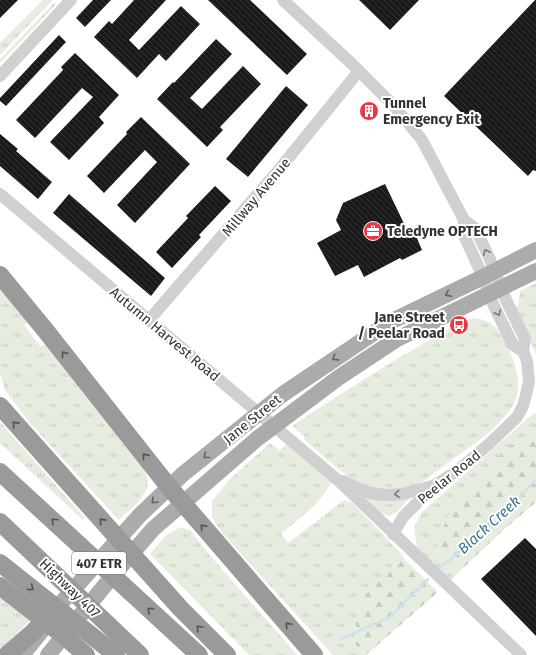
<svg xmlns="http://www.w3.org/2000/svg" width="536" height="655" font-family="'Fira Sans',sans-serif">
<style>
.grass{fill:url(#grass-tufts)}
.forest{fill:url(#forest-firs)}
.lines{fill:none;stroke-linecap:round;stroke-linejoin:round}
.stream{stroke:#cfe2ee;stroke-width:2.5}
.building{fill:url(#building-back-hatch)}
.minor{stroke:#d0d0d0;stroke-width:12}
.major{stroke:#ababab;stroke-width:16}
.highway{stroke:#9a9a9a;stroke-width:18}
.oneway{stroke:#7a7a7a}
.oneway2{stroke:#636363}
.oneway3{stroke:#525252}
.labels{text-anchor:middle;stroke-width:4;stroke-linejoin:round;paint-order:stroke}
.shield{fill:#fff;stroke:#707070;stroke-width:1}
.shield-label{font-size:13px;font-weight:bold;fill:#333}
.poi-label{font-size:14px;font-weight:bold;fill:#333;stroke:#fff;text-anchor:start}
.street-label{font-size:14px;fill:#333;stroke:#fff}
.water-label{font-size:15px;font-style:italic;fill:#3f7597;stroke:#fff}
</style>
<defs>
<pattern id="grass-tufts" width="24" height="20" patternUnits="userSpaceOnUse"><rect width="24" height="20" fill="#e6ecdf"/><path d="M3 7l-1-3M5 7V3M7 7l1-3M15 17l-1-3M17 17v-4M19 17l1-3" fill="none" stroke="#c6cbc0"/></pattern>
<pattern id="forest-firs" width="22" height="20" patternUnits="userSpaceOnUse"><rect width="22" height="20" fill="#e6ecdf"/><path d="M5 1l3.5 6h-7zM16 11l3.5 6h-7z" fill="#c6cbc0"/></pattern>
<pattern id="building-back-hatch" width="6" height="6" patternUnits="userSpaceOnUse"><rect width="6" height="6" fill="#1a1a1a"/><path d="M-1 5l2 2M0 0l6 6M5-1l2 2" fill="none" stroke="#333"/></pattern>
</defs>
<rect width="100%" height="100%" fill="#fff"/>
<g class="grass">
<polygon points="43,0 53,0 0,55 0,43"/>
<polygon points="55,2 55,6 0,63 0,59"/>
<polygon points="536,283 536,354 514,307 518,306 520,291"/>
<path d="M0,287L29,322L24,325L40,346L47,344C61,363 76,383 91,403C103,418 149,465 148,482C148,497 129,510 119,520L30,423L5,390L0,373Z"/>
<path d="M472,318C492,320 497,326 506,343C514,361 523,382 515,401C505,425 467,449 446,464C438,470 430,477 422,482C415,486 406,489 399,491C393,493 384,491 378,490C355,487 322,455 304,439L305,437L292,426C344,391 397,358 452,327L453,330L466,324V321Z"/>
<polygon points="534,413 536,414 536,433 505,448 436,548 460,571 450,581 417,548 414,528 421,513"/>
<polygon points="0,422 84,517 83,520 0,443"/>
<path d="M270,443L280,451L286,444L331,481C326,499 296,521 281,534L288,543L344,500L352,503L400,552L393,568L361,599L356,623L355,644L366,655H333L222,533L212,517V501L229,480Z"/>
<polygon points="365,497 410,498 396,513 389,516 380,513"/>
<path d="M181,527L191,531L207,552L297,655H249L150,554C160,543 166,532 181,527Z"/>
<polygon points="0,597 30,620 0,651"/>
</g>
<g class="forest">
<polygon points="536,433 536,502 499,534 460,571 436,548 449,513 489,471 505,448"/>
<polygon points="400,552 406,561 438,592 366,655 355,644 356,623 361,599 393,568"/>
</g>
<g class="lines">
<g class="stream">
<polyline points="440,568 504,515 536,479"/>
<polyline points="341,639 390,617 428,579"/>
</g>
</g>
<g class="building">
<polygon points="0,0 18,0 0,18"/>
<polygon points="93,0 111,0 85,27 76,18"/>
<polygon points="134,0 166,0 129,40 139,50 181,6 200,24 166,61 159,54 137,78 94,37 109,21 112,24"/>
<polygon points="208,0 250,0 307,54 287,75"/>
<polygon points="359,0 419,0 390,30"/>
<polygon points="535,0 536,0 536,171 533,170 528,176 444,96"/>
<polygon points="59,35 66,42 6,106 0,101 0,98"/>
<polygon points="216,39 232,54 190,98 202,109 243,66 261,84 220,127 223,130 207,147 157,99 173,82 174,83"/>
<polygon points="75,53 119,95 99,117 104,123 69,160 50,142 93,97 82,88 35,138 16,120 63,70 61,67"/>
<polygon points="286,86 308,105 248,177 226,159"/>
<polygon points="141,117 190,164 135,223 117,205 157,162 145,150 104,193 87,176 127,134 126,132"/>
<polygon points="0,134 18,149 16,151 52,182 38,199 0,166"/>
<polygon points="385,184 408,232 413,229 422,250 402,260 400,258 364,277 358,265 335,276 317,243 341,230 336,220 343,203"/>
<polygon points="215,186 231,201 199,235 201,237 172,268 156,252 188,218 186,216"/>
<polygon points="69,194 165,278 151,296 53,213"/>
<polygon points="525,538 536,549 536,636 481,579"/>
</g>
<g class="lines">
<g class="minor">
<polyline points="283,0 351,63 394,106 422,140 464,220 475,228 489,257 506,300 525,339 523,351"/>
<polyline points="0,76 71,0"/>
<polyline points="0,194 340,482 521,655"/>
<polyline points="149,320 277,172 359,71"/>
<path d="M344,481C352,485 359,490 367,492C390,499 410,493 432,486"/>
<polyline points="393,534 403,517 435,485 457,471 489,444 517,417 523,406 526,395 529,381 527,361 523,351 513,345 494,306 483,277 463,233 464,220"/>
</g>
<g class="major">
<polyline points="22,655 44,628 54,611 140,515 183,474 283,394 390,322 483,277 536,250"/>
<polyline points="48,655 115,573 153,529 258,438 338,378 397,339 536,271"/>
</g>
<g class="highway">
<polyline points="0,275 46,331 169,487 314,655"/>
<polyline points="0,406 180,608 227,655"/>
<polyline points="0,472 199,655"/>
<polyline points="0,522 140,655"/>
<polyline points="0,563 116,655"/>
<polyline points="0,586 64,636 86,655"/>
<polyline points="7,655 31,634 52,613"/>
</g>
</g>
<defs><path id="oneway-chevron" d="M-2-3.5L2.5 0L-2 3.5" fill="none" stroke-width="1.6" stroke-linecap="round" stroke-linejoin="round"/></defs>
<g class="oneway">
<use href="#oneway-chevron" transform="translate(486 252) rotate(-115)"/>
<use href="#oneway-chevron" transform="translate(498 313) rotate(64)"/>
<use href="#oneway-chevron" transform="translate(397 494) rotate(175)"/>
</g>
<g class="oneway2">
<use href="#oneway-chevron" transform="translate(448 294) rotate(154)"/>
<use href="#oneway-chevron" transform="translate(335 358) rotate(147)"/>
<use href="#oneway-chevron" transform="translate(206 456) rotate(141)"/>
<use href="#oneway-chevron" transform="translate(154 501) rotate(136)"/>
</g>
<g class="oneway3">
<use href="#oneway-chevron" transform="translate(64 354) rotate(-128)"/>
<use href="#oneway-chevron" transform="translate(15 424) rotate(-132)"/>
<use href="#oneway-chevron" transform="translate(145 456) rotate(-129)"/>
<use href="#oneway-chevron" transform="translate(54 521) rotate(-137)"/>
<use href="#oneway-chevron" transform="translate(102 521) rotate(-132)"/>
<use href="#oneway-chevron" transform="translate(203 527) rotate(-131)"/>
<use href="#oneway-chevron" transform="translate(31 588) rotate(38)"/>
<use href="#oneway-chevron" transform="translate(150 610) rotate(-137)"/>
<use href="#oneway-chevron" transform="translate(288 625) rotate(-131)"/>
<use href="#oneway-chevron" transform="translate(199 628) rotate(-135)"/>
</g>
<defs>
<g id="building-disc" transform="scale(1)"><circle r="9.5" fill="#e63946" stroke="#fff"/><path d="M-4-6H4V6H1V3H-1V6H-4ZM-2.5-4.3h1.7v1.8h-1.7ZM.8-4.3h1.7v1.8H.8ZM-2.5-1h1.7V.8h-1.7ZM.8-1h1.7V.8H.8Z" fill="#fff"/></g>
<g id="office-disc" transform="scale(1)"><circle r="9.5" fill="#e63946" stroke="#fff"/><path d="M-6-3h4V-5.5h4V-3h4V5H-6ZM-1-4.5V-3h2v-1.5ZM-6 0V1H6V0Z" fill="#fff"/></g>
<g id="bus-disc" transform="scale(1)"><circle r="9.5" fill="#e63946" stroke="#fff"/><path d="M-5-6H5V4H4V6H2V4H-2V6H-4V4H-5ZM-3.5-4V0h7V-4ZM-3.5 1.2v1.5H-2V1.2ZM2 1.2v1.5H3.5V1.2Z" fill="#fff"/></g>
</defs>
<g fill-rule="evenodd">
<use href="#building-disc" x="369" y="111"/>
<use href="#office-disc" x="373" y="231"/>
<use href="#bus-disc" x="459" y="325"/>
</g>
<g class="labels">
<rect class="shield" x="72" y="552" width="54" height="22" rx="3"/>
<g class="shield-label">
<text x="99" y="568">407 ETR</text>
</g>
<g class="poi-label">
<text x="383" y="108">Tunnel<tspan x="383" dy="16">Emergency Exit</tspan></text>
<text x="387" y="236">Teledyne OPTECH</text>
<text x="445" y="322" text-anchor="end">Jane Street<tspan x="445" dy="16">/ Peelar Road</tspan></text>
</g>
<g class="street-label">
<text transform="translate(256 197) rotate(-50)" y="5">Millway Avenue</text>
<text transform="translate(165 334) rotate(40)" y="5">Autumn Harvest Road</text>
<text transform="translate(252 419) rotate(-39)" y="5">Jane Street</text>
<text transform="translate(449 477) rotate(-39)" y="5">Peelar Road</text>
<text transform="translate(70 588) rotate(44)" y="5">Highway 407</text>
</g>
<g class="water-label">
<text transform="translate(489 525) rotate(-42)" y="5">Black Creek</text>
</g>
</g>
</svg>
